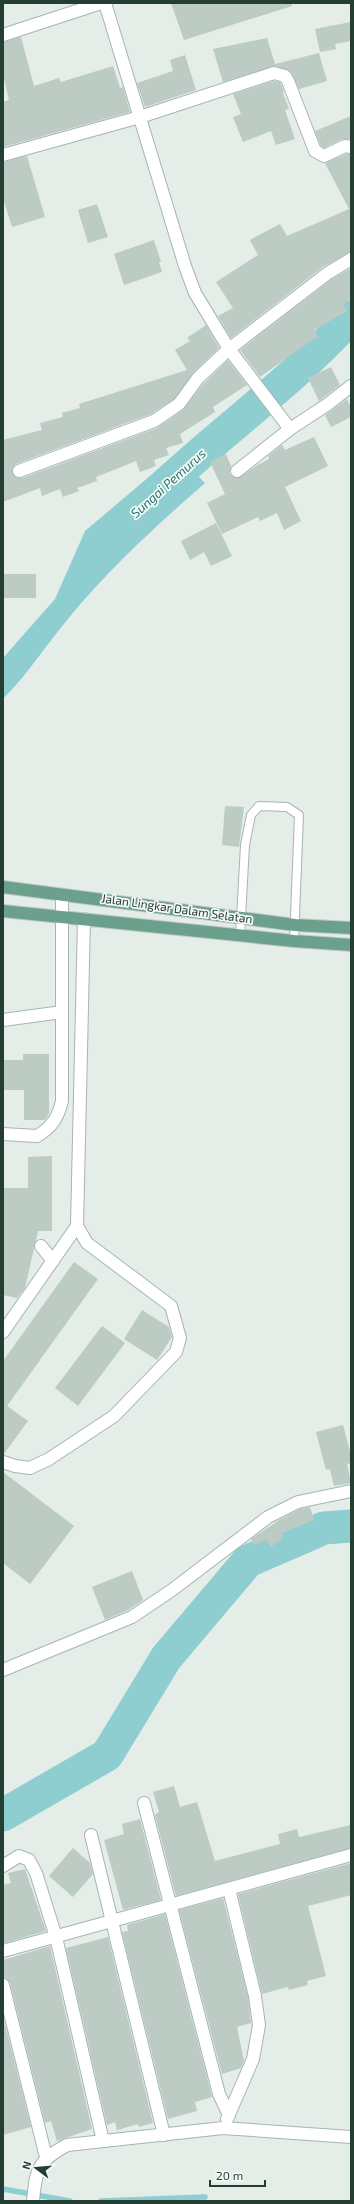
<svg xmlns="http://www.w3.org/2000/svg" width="354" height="2204" font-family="'Exo 2',sans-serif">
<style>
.water{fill:#8fced0}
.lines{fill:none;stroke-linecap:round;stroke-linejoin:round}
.stream{stroke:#8fced0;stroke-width:5.5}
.river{stroke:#8fced0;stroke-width:33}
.building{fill:#bccbc3}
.lane-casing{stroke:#a7b5ae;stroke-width:10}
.street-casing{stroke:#a7b5ae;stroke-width:14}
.primary-casing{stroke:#c2c9c6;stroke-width:14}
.lane{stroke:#fff;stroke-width:8}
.street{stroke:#fff;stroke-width:12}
.primary{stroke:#6ba18c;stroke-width:12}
.labels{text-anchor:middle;stroke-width:3.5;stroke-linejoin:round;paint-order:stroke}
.street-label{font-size:12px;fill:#243e34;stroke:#f5f9f6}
.water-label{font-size:13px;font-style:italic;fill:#207578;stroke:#f5f9f6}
</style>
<rect width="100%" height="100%" fill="#e4ede8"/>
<path class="water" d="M176,454L205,483C158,524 112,566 72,614C48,642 29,673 3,699V658L55,599L85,531Z"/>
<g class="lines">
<g class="stream">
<polyline points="3,2189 70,2201"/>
<polyline points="101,2201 205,2197"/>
</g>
<g class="river">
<path d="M154,495C218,434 291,383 351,317"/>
<polyline points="3,1815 107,1755 166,1658 248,1561 324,1528 351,1526"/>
</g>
</g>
<g class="building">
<polygon points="171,3 292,3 292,6 184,40"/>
<polygon points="351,22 351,41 335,44 336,49 320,52 315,29"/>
<polygon points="21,37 34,86 59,78 61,82 113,66 120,88 123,87 130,112 3,147 3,102 9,100 3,74 3,42"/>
<polygon points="267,38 275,64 319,53 327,81 299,89 291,72 276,66 223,82 213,49"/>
<polygon points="185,55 196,90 145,107 137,83 173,71 170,60"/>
<polygon points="274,81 280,82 284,92 283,93 289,109 285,110 295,139 276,145 271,131 243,142 233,117 241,114 233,94"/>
<polygon points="351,116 351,139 342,139 324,148 321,146 315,131"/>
<polygon points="346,154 351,154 351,252 323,267 231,338 218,316 233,308 216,282 258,255 250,240 280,224 287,236 349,209 325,163"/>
<polygon points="27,156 45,217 12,227 3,198 3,162"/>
<polygon points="97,204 108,237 88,243 78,210"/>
<polygon points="154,240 161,262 159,262 162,272 124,285 114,254"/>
<polygon points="351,268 351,299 343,304 347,311 314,330 318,336 260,377 240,350 332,279"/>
<polygon points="206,325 219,348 193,373 174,399 151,414 16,464 12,470 15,477 22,478 157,428 183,410 204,383 228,360 247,385 213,407 215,412 180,434 183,443 166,448 169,455 154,460 156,466 140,472 136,461 96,477 97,481 77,488 79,491 63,497 60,489 42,496 40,488 3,502 3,440 42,430 40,423 63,417 62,413 80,408 79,404 187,370 175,350 190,341 187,338"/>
<polygon points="331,367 340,385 319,401 308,378"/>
<polygon points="347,399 351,408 351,417 331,427 325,415"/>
<polygon points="314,437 328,466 285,487 301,521 284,530 277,513 260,521 258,517 222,534 207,503 225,494 210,462 226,454 231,466 230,472 231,475 238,478 256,466 269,459 268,456 282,445 285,450"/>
<polygon points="216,523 232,556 211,566 204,552 190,560 181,541"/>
<rect x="3" y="574" width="33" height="24"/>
<polygon points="225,806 244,807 239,847 222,845"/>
<polygon points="23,1054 49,1054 49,1114 45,1120 24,1120 24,1090 3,1090 3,1060 23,1060"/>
<polygon points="52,1156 52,1231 38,1231 25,1288 17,1298 3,1295 3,1188 28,1188 28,1157"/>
<polygon points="74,1262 98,1279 7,1406 28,1421 3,1455 3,1361"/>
<polygon points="142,1310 169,1327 172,1337 157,1360 124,1339"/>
<polygon points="102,1326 125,1343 78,1406 55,1388"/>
<polygon points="343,1425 351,1455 351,1463 347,1464 351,1483 334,1486 330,1469 326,1470 316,1432"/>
<polygon points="3,1472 74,1526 30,1584 3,1563"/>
<polygon points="310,1507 314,1520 282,1533 284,1537 271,1547 266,1540 254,1545 251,1539 279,1520 300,1509"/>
<polygon points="132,1571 143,1600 128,1610 105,1620 92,1587"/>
<polygon points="174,1786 180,1807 197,1802 215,1861 280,1844 278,1834 297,1829 299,1837 351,1825 351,1848 176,1896 155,1815 159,1812 153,1792"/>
<polygon points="140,1819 161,1900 123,1910 104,1840 124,1834 122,1824"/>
<polygon points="73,1848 90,1863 93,1874 73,1897 49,1876"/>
<polygon points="351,1863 351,1895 308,1906 326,1976 307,1981 308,1985 289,1990 288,1987 262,1994 238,1894"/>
<polygon points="25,1869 46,1931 4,1943 3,1885 11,1883 8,1873"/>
<polygon points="223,1898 248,1997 251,2023 237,2027 244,2061 241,2068 222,2074 179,1910"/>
<polygon points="165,1914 212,2097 195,2102 197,2111 168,2119 122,1932 128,1931 127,1925"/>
<polygon points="108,1937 153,2123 139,2127 138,2124 117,2130 115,2122 107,2125 66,1948"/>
<polygon points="50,1946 92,2129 57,2141 51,2121 45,2123 10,1983 8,1980 3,1978 3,1960"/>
<polygon points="3,2016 31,2127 3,2135"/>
</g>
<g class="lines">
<g class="lane-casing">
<polyline id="lane" points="240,936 245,845 251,815 259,806 287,807 299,815 294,941"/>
</g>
<g class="street-casing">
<g id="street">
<polyline points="3,35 101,3"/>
<polyline points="3,155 140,117 274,73 285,76 288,81 315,151 324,156 345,146 351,147"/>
<polyline points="290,429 328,404 351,386"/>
<polyline points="19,471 154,421 179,404 198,378 229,349 195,293 185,266 105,3"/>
<polyline points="237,471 290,429 229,349 328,273 351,259"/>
<polyline points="3,1020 62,1012"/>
<path d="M3,1134L37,1136C52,1127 58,1118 62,1101V895"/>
<polyline points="41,1246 53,1261"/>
<polyline points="3,1332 77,1226"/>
<polyline points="3,1462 15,1466 30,1468 49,1459 114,1416 176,1352 180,1338 171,1306 87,1243 77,1226 84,919"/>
<polyline points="3,1670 132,1617 172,1590 268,1517 298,1502 351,1491"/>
<polyline points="144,1803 219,2094 229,2115"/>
<polyline points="91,1835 164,2135"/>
<polyline points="3,1866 19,1856 29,1860 36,1873 56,1937 103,2141"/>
<polyline points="3,1951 351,1855"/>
<polyline points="3,1985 46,2157"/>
<polyline points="227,2119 253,2059 259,2025 255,1996 229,1889"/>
<path d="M33,2201C36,2168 38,2161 67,2145L223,2128L351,2137"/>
</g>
</g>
<g class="primary-casing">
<g id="primary">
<polyline points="3,887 295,925 351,928"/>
<polyline points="3,911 294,941 351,945"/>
</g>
</g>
<use href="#lane" class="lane"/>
<use href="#street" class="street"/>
<use href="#primary" class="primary"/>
</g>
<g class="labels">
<g class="street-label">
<text transform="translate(177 909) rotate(8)" y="4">Jalan Lingkar Dalam Selatan</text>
</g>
<g class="water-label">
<text transform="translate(168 483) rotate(-42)" y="5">Sungai Pemurus</text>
</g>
</g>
<rect width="354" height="2204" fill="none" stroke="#243e34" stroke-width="8"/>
<g transform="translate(36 2168) rotate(286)" stroke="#f5f9f6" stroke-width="3" paint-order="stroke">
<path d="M0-3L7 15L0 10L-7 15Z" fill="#243e34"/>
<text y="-6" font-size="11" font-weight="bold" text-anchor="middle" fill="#243e34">N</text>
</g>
<path d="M210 2180v6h55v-6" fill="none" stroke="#243e34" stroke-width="2"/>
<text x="216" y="2180" font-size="12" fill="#243e34" stroke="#f5f9f6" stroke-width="3" paint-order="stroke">20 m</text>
</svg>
